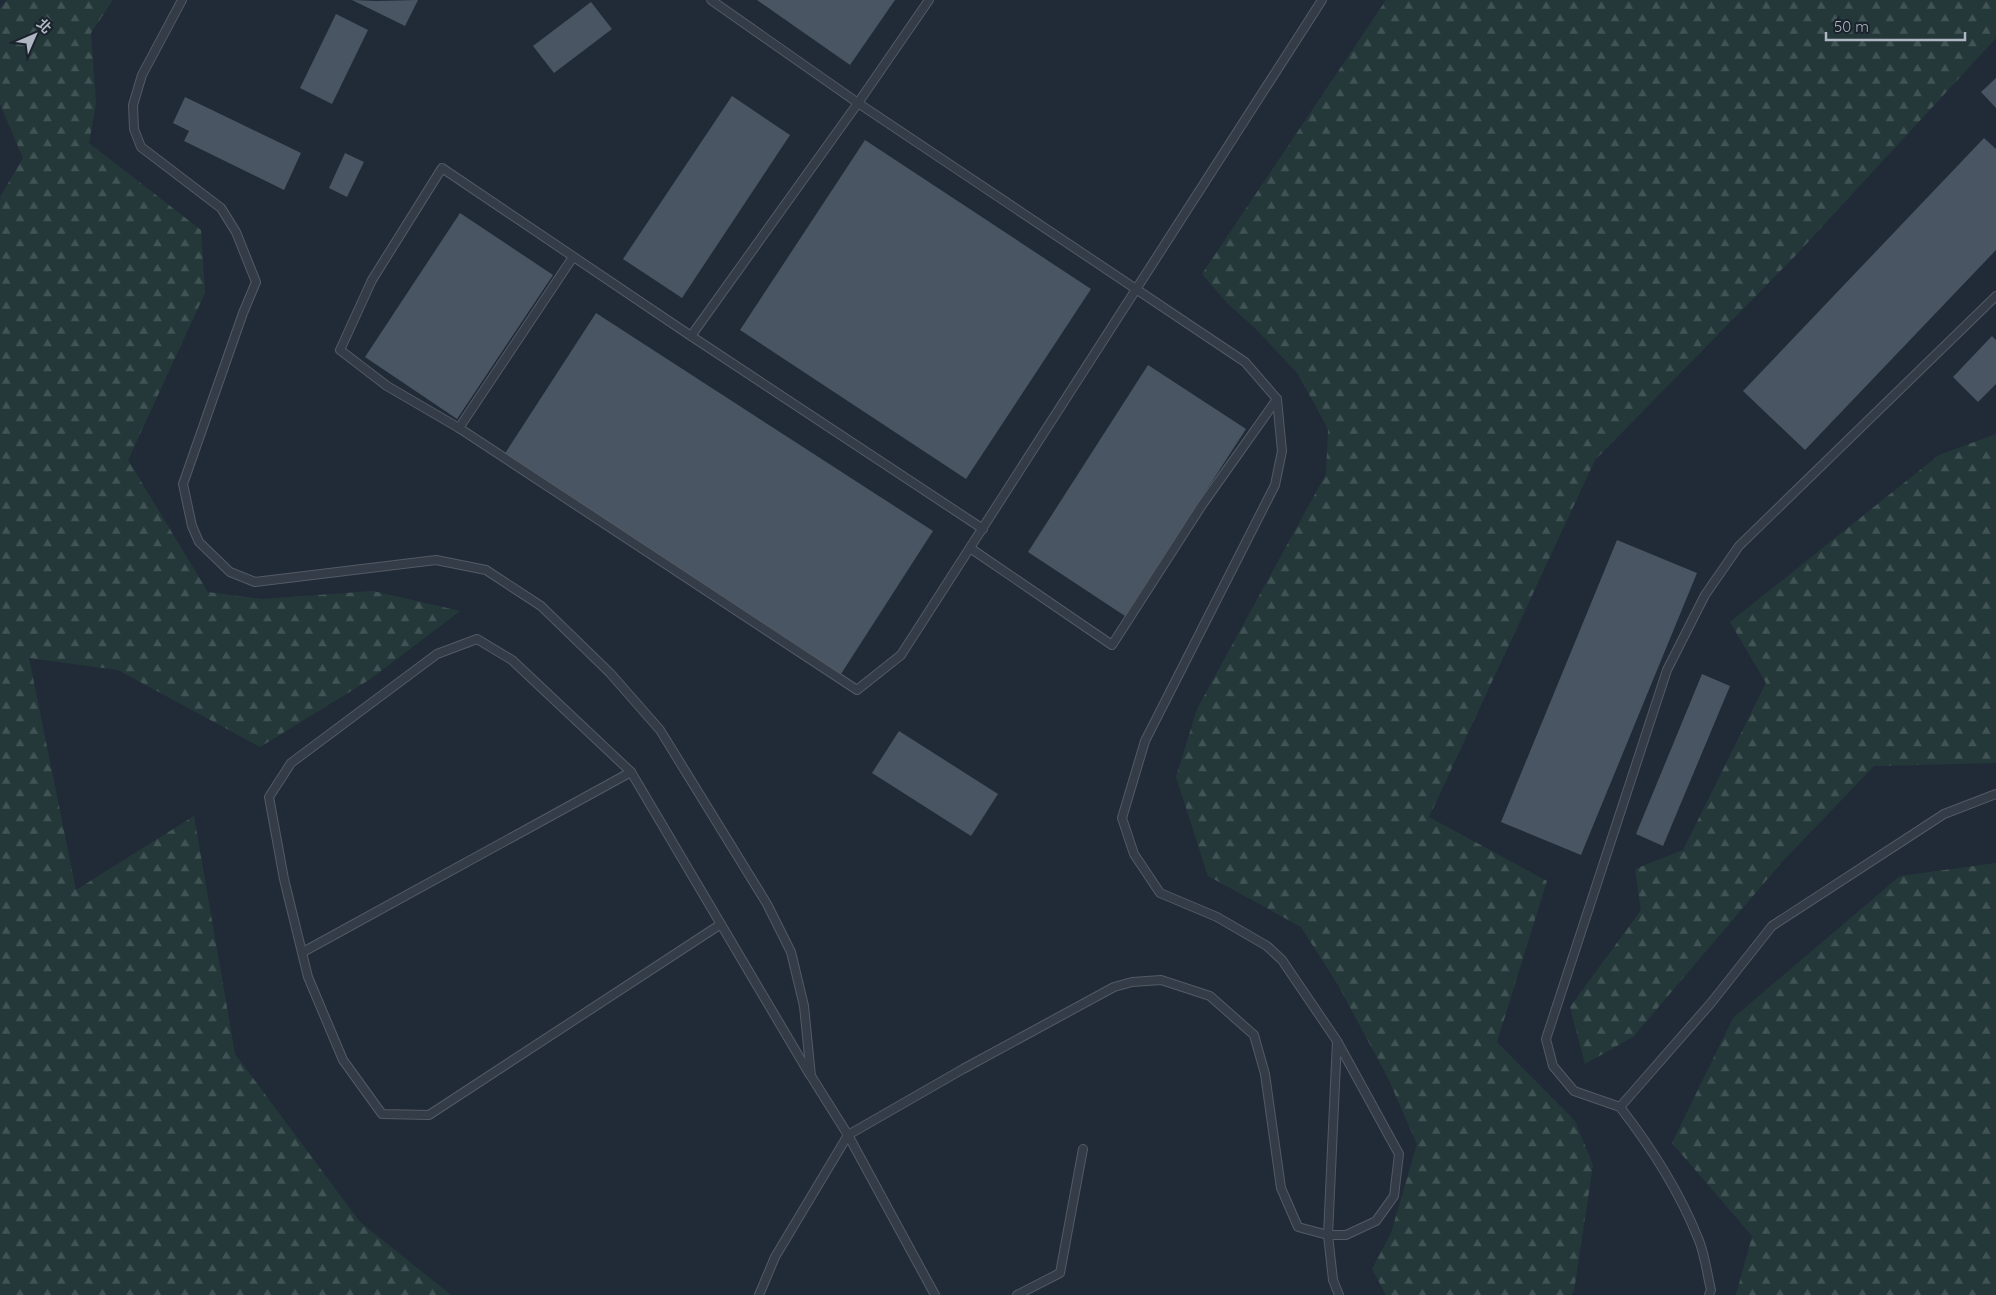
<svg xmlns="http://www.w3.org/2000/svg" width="1996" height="1295" font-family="Quicksand,'Noto Sans TC',sans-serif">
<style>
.forest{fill:url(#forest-firs)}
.building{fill:#495562}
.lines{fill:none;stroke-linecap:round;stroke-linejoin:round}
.service-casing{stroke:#525a65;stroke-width:10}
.service{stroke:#343d47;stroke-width:8}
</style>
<defs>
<pattern id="forest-firs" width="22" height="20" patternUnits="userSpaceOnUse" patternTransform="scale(1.25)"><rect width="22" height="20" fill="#243839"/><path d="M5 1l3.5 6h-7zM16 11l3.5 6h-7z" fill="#415354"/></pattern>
</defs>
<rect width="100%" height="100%" fill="#212b37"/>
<g class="forest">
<polygon points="7,0 113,0 91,33 96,104 89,143 201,230 205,293 128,460 208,592 262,599 373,591 460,611 369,680 260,747 118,670 29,658 76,890 194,816 235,1054 360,1222 451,1295 0,1295 0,197 23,158 0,104 0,8"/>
<polygon points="1386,0 1996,0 1996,38 1796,255 1595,460 1429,817 1547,881 1497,1042 1575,1121 1593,1165 1574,1291 1571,1295 1386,1295 1372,1269 1391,1233 1417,1144 1387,1076 1338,985 1301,927 1208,876 1176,777 1197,709 1326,474 1328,429 1298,374 1255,328 1228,304 1202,274"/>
<polygon points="1996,434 1996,763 1874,766 1781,863 1633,1037 1585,1064 1570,1007 1641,910 1635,869 1683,850 1766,683 1730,622 1939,455"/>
<polygon points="1996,863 1996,1295 1736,1295 1752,1236 1672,1143 1733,1018 1900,876"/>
</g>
<g class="building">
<polygon points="352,0 376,1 418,0 405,26"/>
<polygon points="757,0 895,0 850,65"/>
<polygon points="591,2 612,29 554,73 533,46"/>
<polygon points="336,14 368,30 332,104 300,88"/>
<polygon points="1996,78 1996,108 1981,92"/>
<polygon points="732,96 790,135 682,298 623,259"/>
<polygon points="185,97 301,153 284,190 184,141 189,131 173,123"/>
<polygon points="1984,138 1996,149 1996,250 1805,450 1743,391"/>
<polygon points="865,140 1091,289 966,479 740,330"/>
<polygon points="345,153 364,162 347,197 329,188"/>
<polygon points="460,213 553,275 457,419 365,357"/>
<polygon points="596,313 933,531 841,674 504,455"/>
<polygon points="1992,336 1996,340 1996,384 1978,402 1953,377"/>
<polygon points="1148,365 1246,429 1125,616 1028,552"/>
<polygon points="1617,540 1697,573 1581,855 1501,822"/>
<polygon points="1702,674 1730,686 1663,846 1636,834"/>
<polygon points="899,731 998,794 971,836 872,773"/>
</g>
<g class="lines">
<g class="service-casing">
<g id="service">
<polyline points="182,0 142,75 133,105 134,129 141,147 221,208 236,232 256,282 243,313 183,484 192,526 199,542 230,572 255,582 436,560 486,570 541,606 610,673 660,730 767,904 791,952 804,1006 811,1076 848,1135 935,1295"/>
<polyline points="711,0 858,103 1245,362 1277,399 1282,451 1275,485 1145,741 1122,818 1134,854 1160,893 1217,917 1267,946 1282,960 1337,1041 1399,1154 1394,1196 1376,1221 1346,1235 1328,1235 1298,1227 1281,1188 1265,1074 1254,1035 1210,996 1161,980 1132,982 1114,987 963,1069 848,1135 775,1257 759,1295"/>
<polyline points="929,0 858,103 691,336 983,529"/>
<polyline points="1996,296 1739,546 1705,595 1667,670 1546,1039 1553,1066 1574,1091 1620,1107 1711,1003 1772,926 1944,814 1996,794"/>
<polyline points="691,336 442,168 372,280 340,350 387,386 459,428 857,690 901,655 1322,0"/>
<polyline points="459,428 573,257"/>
<polyline points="970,548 1112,645 1202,505 1277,399"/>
<polyline points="721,924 429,1115 382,1114 343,1060 308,977 284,879 269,797 291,763 437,654 477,639 512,660 631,772 810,1075"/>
<polyline points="303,952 631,772"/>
<polyline points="1337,1041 1328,1235 1333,1280 1339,1295"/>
<path d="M1620,1107C1651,1147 1679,1191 1698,1238C1705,1254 1707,1274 1711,1290L1709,1295"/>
<polyline points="1017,1295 1060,1273 1083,1149"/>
</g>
</g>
<use href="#service" class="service"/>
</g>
<g transform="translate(35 35) rotate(45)" stroke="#1a222c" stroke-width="4" paint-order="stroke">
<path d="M0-4L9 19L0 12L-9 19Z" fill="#afb7c4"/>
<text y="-8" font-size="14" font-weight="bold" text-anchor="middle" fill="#afb7c4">北</text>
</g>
<path d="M1826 32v8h139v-8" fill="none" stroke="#afb7c4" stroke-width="2.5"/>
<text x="1834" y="32" font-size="15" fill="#afb7c4" stroke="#1a222c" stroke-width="4" paint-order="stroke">50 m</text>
</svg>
